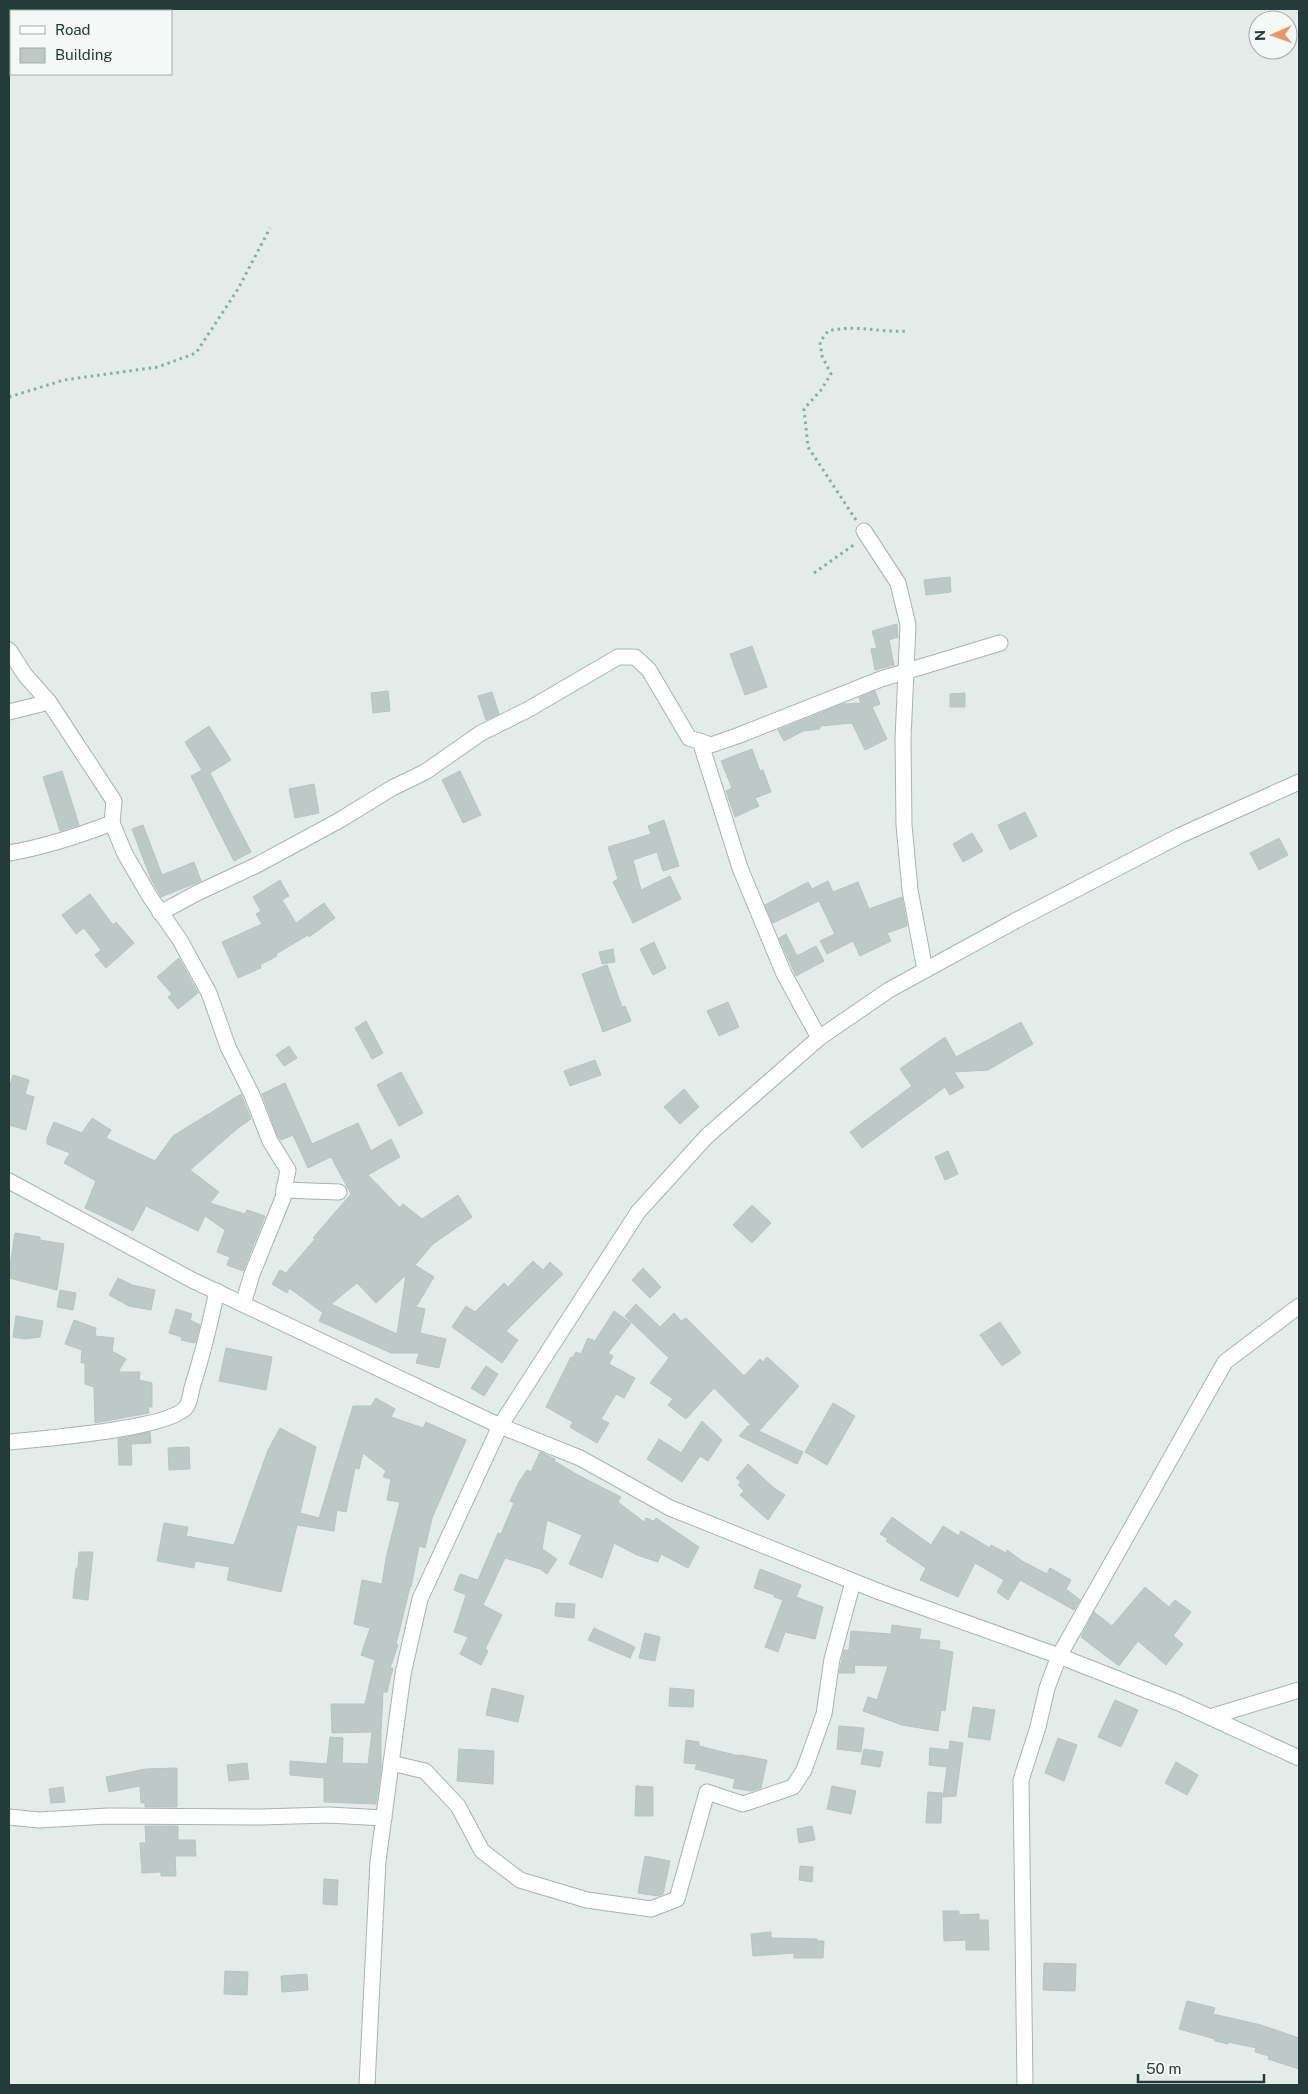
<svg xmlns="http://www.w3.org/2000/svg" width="1308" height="2094" font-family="'Public Sans',sans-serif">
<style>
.building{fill:#bcc9c6;stroke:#b6c5c1;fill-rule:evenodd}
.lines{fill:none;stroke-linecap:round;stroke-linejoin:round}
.minor-casing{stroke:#a6b4b1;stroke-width:17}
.tertiary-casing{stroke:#a6b4b1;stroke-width:17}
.path{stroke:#86ada6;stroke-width:3;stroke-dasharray:2.5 4;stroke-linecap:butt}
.minor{stroke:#fff;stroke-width:15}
.tertiary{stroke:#fff;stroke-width:15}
</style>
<rect width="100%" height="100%" fill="#e3ece9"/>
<g class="building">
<polygon points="950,577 951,592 926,595 924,580"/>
<polygon points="897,624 898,637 889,640 894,665 875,670 871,649 877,648 872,631"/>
<polygon points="752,646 767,687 745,695 730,654"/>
<polygon points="388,691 390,711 373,713 371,693"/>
<polygon points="875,691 880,704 872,707 887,739 865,750 852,723 820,726 820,729 803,731 784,741 778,730 843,704 861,703 859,698"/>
<polygon points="492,692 499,714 486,720 478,696"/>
<polygon points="965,693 965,707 950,707 950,694"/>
<polygon points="209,726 231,760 210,773 251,852 234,861 191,776 202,770 185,742"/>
<polygon points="752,749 760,771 763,770 771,792 755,798 759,806 735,817 726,791 732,788 721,761"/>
<polygon points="62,771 79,825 60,831 43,777"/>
<polygon points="460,771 481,815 463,823 442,780"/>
<polygon points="314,784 319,813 295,818 289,789"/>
<polygon points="1025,812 1037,836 1010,850 998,825"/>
<polygon points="664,820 679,866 663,871 657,852 633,860 641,890 670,876 681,899 633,923 613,882 618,879 608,847 651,834 648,826"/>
<polygon points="143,825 162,875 194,862 201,881 161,897 151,879 132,829"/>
<polygon points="972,833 983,851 963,862 953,844"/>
<polygon points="1279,838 1288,855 1259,870 1250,853"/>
<polygon points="280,880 289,896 282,900 296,923 324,903 335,918 309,937 308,935 276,954 277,956 260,965 261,968 238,978 222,942 262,924 256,914 261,911 253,897"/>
<polygon points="828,881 833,892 858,882 869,909 902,897 907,926 887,933 891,941 860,956 853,941 827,954 820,941 835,934 819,901 773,923 765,905 808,882 812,889"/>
<polygon points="90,894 113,925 116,922 134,943 106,968 95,955 101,950 84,928 76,934 62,915"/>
<polygon points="786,934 797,956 816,946 824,961 796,976 779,938"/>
<polygon points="654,942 666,968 653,975 640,949"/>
<polygon points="613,949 615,962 602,964 599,952"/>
<polygon points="179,958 198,993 178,1009 168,997 172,994 157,977"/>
<polygon points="607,965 622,1007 625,1006 631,1021 603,1032 582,974"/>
<polygon points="728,1002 739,1027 719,1036 707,1011"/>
<polygon points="366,1021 383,1053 372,1059 355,1028"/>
<polygon points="1021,1022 1033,1044 988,1070 954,1072 964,1087 950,1095 945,1087 862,1148 850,1132 912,1086 900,1069 945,1037 956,1057"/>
<polygon points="289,1046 297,1058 284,1066 276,1055"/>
<polygon points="595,1060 601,1075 570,1086 564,1071"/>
<polygon points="401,1072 423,1113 399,1126 377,1085"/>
<polygon points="13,1075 29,1080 25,1094 34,1097 26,1130 9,1125 9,1089"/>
<path d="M285,1083L312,1144L358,1123L371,1151L391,1139L400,1157L368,1175L400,1208L403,1204L422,1219L458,1195L472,1217L433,1244L415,1265L434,1277L416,1307L425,1309L420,1333L446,1339L439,1368L416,1363L419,1353H391L319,1321L324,1310L322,1312L289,1288L287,1293L272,1284L280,1270L286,1273L315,1239L313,1238L351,1194L331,1157L308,1168L293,1135L281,1140L278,1137L262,1094ZM406,1275L397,1334L331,1304L357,1283L376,1303Z"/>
<polygon points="684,1089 699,1107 680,1124 664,1107"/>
<polygon points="241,1094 251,1119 238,1128 190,1170 219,1192 210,1203 245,1214 247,1210 265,1216 243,1271 227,1265 230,1257 217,1252 225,1230 205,1216 198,1231 146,1206 133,1231 85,1208 96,1181 64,1163 70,1153 47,1144 47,1138 54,1122 82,1133 92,1118 111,1130 106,1138 155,1161 173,1136"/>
<polygon points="948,1151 958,1174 945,1180 935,1157"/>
<polygon points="752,1205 771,1223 752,1243 733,1225"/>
<polygon points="15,1233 40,1237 40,1240 64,1244 57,1290 9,1278 9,1266 10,1266"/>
<polygon points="533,1261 543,1270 550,1262 563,1274 506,1331 518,1340 502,1363 452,1327 466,1306 475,1312 504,1283 508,1287"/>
<polygon points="643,1268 661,1287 650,1298 632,1280"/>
<polygon points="118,1278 132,1285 155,1290 151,1310 129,1306 109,1295"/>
<polygon points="60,1290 76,1293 73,1310 57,1307"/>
<polygon points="636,1304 660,1327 674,1313 681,1321 686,1318 744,1376 760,1359 763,1362 767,1357 799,1386 759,1431 803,1452 797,1464 739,1436 749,1425 754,1428 714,1388 686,1419 668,1405 673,1399 650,1383 669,1358 625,1316"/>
<polygon points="176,1309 192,1314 190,1320 200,1325 195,1343 181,1340 182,1337 169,1333"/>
<polygon points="614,1311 631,1323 608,1353 613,1356 609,1364 635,1378 624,1398 616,1394 601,1419 609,1423 597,1443 570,1427 573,1422 546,1407 571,1357 573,1358 576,1352 581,1354 588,1338 595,1341"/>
<polygon points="16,1316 43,1321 40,1337 24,1339 13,1337"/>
<polygon points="74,1320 96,1328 95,1336 114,1338 112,1351 126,1359 118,1372 140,1372 139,1380 152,1383 152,1407 148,1407 149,1413 95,1423 94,1387 85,1384 85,1363 81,1363 82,1350 65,1344"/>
<polygon points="1000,1322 1021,1353 1002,1366 980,1335"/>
<polygon points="226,1348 272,1357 266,1390 219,1381"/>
<polygon points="486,1366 498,1374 484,1396 471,1388"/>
<polygon points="376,1398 395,1409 391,1417 423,1428 426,1422 466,1440 432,1518 425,1548 419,1546 411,1587 410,1587 396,1644 398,1645 390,1668 393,1668 387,1692 383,1692 381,1732 376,1732 381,1732 381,1769 376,1804 324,1802 324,1778 290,1775 290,1761 327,1764 330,1737 343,1738 342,1763 368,1764 372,1732 332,1733 331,1704 365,1704 375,1660 361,1655 370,1628 354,1624 362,1580 382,1584 386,1558 400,1502 387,1500 391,1479 383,1477 386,1471 363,1453 359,1469 355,1468 346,1512 337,1510 334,1531 297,1525 281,1592 227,1580 230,1567 195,1561 194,1568 157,1561 164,1523 188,1527 186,1536 234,1545 268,1450 280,1428 316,1447 300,1513 319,1518 353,1406 371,1406"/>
<polygon points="833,1403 855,1416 827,1465 805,1452"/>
<polygon points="702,1421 722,1440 708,1461 700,1456 682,1482 647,1459 659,1439 681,1453"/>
<polygon points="150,1432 151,1443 131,1444 132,1465 119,1465 118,1439"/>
<polygon points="189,1447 190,1469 169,1470 168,1448"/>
<polygon points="540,1452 555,1459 554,1461 578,1475 621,1497 618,1502 644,1522 646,1518 654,1521 656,1518 699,1547 688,1568 661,1554 658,1562 637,1555 614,1543 602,1578 569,1564 582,1535 547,1520 542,1549 557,1559 547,1574 540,1569 505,1558 483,1605 502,1615 485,1649 488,1651 481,1665 460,1654 468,1637 454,1632 466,1595 454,1590 460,1574 478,1580 498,1533 501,1534 514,1503 510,1501 519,1482 527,1470 531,1472"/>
<polygon points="748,1464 774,1488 785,1495 768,1520 740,1495 744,1491 738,1485 741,1482 736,1478"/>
<polygon points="892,1517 931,1545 943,1526 959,1536 961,1531 990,1548 991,1545 1006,1553 1007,1550 1022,1561 1047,1574 1050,1568 1071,1580 1066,1589 1080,1600 1074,1610 1020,1580 1008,1600 997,1592 1004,1580 975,1563 958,1597 920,1580 926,1568 886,1541 888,1539 880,1534"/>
<polygon points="79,1552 93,1552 88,1600 73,1598 76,1568 78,1568"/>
<polygon points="760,1569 801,1585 796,1597 823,1607 815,1639 785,1632 778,1652 765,1647 783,1600 774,1597 775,1595 754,1588"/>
<polygon points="1145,1587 1169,1607 1175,1600 1191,1612 1173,1636 1183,1644 1166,1665 1138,1641 1119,1666 1081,1637 1094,1612 1112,1626"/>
<polygon points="556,1603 575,1604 574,1618 555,1616"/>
<polygon points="892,1625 921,1629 919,1639 940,1641 939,1649 953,1652 945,1711 941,1710 938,1731 902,1725 863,1711 868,1697 877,1700 888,1666 854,1665 855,1673 839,1673 844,1650 849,1650 851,1631 891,1634"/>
<polygon points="594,1628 635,1647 630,1658 588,1640"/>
<polygon points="645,1633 660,1637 655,1661 639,1658"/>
<polygon points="492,1688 524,1696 518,1722 486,1715"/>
<polygon points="670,1688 694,1690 693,1707 669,1706"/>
<polygon points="1115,1700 1138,1710 1121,1747 1098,1737"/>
<polygon points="973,1707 995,1710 990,1740 968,1737"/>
<polygon points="839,1726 864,1728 861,1752 837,1749"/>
<polygon points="1058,1738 1077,1745 1064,1781 1045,1773"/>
<polygon points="686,1740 699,1742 699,1746 739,1756 740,1755 767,1760 761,1788 751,1791 733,1788 735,1779 695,1769 697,1764 684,1763"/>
<polygon points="950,1741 963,1743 956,1796 943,1797 947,1767 929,1765 930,1748 949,1750"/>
<polygon points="459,1749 494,1751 493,1784 457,1781"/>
<polygon points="864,1749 883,1752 880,1767 861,1764"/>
<polygon points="1176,1762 1198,1775 1187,1795 1165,1783"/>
<polygon points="247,1763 249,1779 229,1781 227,1765"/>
<polygon points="177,1768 177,1807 145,1807 145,1803 141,1803 140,1786 109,1792 106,1777 146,1769"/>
<polygon points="636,1786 653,1787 653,1816 635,1816"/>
<polygon points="832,1786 856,1791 851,1814 827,1809"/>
<polygon points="63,1787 65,1802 51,1803 49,1789"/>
<polygon points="928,1792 942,1793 941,1823 926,1823"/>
<polygon points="145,1826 178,1826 178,1840 195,1840 196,1856 175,1856 176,1876 161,1876 161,1872 142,1873 140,1843 146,1843"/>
<polygon points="812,1826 815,1840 799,1843 797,1829"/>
<polygon points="645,1856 670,1861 663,1894 658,1896 638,1893"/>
<polygon points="800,1866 813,1867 812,1882 799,1880"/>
<polygon points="324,1879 338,1880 337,1905 323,1904"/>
<polygon points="943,1911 959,1911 959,1915 979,1914 979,1920 988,1920 989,1950 966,1950 966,1940 944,1941"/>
<polygon points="771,1932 771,1938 817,1939 817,1941 824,1941 823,1958 794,1958 794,1953 753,1956 751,1934"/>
<polygon points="1044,1963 1076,1964 1075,1991 1043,1990"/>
<polygon points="225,1971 248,1972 247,1995 224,1994"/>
<polygon points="307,1974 308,1990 282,1992 281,1976"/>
<polygon points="1187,2001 1215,2008 1213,2014 1261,2025 1299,2038 1299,2069 1268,2059 1269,2056 1255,2052 1256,2048 1228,2042 1228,2044 1215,2041 1215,2039 1179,2029"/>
</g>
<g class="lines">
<g class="minor-casing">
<g id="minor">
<polyline points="864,531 898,583 908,625 903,739 904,825 910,890 925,970"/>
<polyline points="9,650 25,675 49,702 114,801 112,823 125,854 150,897 180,940 209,993 228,1047 252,1095 270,1141 288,1170 284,1190"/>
<polyline points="9,712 49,702"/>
<polyline points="700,741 740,868 784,974 819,1038"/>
<path d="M9,853C45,847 78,836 112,823"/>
<polyline points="160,913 197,893 257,865 340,820 392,788 425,772 481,733 529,709 618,657 635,657 649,670 689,738 711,745 737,736 881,679 1000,643"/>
<polyline points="243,1304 252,1274 283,1198 284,1190 339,1192"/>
<path d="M9,1442C39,1439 173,1429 187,1406C190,1401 191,1391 193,1384C203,1354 210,1323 217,1291"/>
<polyline points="1210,1717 1299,1690"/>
<polyline points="391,1763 425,1771 458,1806 482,1851 520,1880 587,1900 651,1909 677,1899 707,1792 743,1804 793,1787 804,1770 824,1714 832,1659 853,1582"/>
<polyline points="9,1817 39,1820 108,1816 260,1817 329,1815 384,1818"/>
<polyline points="367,2085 378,1861 403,1674 420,1599 500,1426 580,1458 670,1508 880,1592 1059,1656 1179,1703 1299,1758"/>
<polyline points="1025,2085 1021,1780 1038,1727 1047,1688 1059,1656 1225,1362 1299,1306"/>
</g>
</g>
<g class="tertiary-casing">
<polyline id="tertiary" points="9,1181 192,1280 500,1426 638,1212 707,1136 819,1038 889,990 1015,921 1181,835 1299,782"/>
</g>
<g class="path">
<polyline points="9,397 64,380 158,367 196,353 238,289 270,228"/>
<path d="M856,520L808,447L804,409L821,390L831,374L822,356L820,342L828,331C858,324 879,333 908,331"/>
<polyline points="814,573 855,544"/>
</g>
<use href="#minor" class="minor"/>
<use href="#tertiary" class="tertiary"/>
</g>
<rect width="1308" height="2094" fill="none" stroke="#243c39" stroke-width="20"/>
<rect x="10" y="10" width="162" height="65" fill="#f4f9f7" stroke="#a1adab"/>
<rect x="20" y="26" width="25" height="8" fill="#ffffff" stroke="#a1adab"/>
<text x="55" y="35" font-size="15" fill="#243c39">Road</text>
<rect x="20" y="48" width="25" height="15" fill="#bcc9c6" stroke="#a1adab"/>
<text x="55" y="60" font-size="15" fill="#243c39">Building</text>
<g transform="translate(1273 35) rotate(268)"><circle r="24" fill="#f4f9f7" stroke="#a1adab"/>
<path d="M0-4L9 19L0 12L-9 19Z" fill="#e79866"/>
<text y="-8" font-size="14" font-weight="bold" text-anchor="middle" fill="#243c39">N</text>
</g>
<path d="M1138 2074v8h126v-8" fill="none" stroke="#243c39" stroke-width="2.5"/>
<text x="1146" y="2074" font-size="15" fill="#243c39" stroke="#f4f9f7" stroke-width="4" paint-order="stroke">50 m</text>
</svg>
